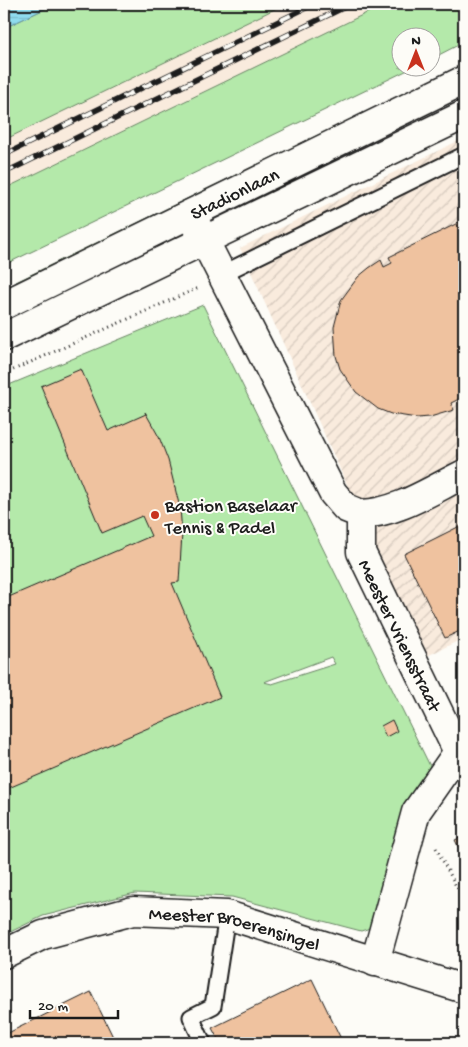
<svg xmlns="http://www.w3.org/2000/svg" width="468" height="1047" font-family="'Gochi Hand',sans-serif">
<style>
.built{fill:#f9ebdd}
.industrial{fill:url(#industrial-furrows)}
.grass{fill:#b4e9aa;stroke:#688263;fill-rule:evenodd}
.water{fill:url(#water-rules);stroke:#618f9b}
.building{fill:#efc29f;stroke:#1c1c1c}
.lines{fill:none;stroke-linecap:round;stroke-linejoin:round}
.service-casing{stroke:#1c1c1c;stroke-width:19}
.minor-casing{stroke:#1c1c1c;stroke-width:31}
.secondary-casing{stroke:#1c1c1c;stroke-width:31}
.path{stroke:#1c1c1c;stroke-width:3;stroke-dasharray:1 4;stroke-linecap:butt}
.service{stroke:#fdfcf7;stroke-width:15}
.minor{stroke:#fdfcf7;stroke-width:28}
.secondary{stroke:#fdfcf7;stroke-width:28}
.rail-casing{stroke:#1c1c1c;stroke-width:5.5}
.rail{stroke:#fdfcf7;stroke-width:4;stroke-dasharray:11;stroke-linecap:butt}
.poi-dot{fill:#c8321e;stroke:#fdfcf7;stroke-width:2}
.labels{text-anchor:middle;stroke-width:4;stroke-linejoin:round;paint-order:stroke}
.street-label{font-size:19px;fill:#1c1c1c;stroke:#fdfcf7}
.poi-label{font-size:19px;fill:#1c1c1c;stroke:#fdfcf7;text-anchor:start}
</style>
<defs>
<pattern id="industrial-furrows" width="10" height="10" patternUnits="userSpaceOnUse" patternTransform="scale(1.25)"><rect width="10" height="10" fill="#f9ebdd"/><path d="M-1 1l2-2M0 10L10 0M9 11l2-2" fill="none" stroke="#d5c9bd"/></pattern>
<pattern id="water-rules" width="6" height="5" patternUnits="userSpaceOnUse" patternTransform="scale(1.25)"><rect width="6" height="5" fill="#8fdcef"/><path d="M0 2.5h6" fill="none" stroke="#7bbccc"/></pattern>
</defs>
<rect width="100%" height="100%" fill="#fdfcf7"/>
<filter id="ink" filterUnits="userSpaceOnUse"><feTurbulence type="fractalNoise" baseFrequency=".02" numOctaves="2"/><feDisplacementMap in="SourceGraphic" scale="10" xChannelSelector="R" yChannelSelector="G"/><feConvolveMatrix kernelMatrix="1 2 1 2 8 2 1 2 1" color-interpolation-filters="sRGB"/></filter>
<g filter="url(#ink)">
<polygon class="built" points="285,4 385,4 4,189 4,140"/>
<polygon class="industrial" points="464,138 464,638 425,657 240,248"/>
<g class="grass">
<polygon points="55,4 285,4 4,140 4,28"/>
<polygon points="385,4 464,4 464,42 431,59 430,38 400,38 400,68 412,68 4,265 4,189"/>
<polygon points="464,64 464,73 17,287 16,282"/>
<path d="M203,305L430,766L407,805L377,917L370,928L361,931L232,897L135,893L43,916L4,935V387ZM331,657L335,664L272,684L264,682Z"/>
</g>
<polygon class="water" points="4,4 55,4 4,28"/>
<g class="building">
<polygon points="464,220 464,404 462,405 459,399 451,403 454,410 430,417 417,418 391,414 378,409 356,392 340,369 336,356 334,327 341,300 358,277 369,268 381,260 384,267 392,263 389,257"/>
<polygon points="81,369 108,431 146,414 145,412 159,437 168,460 180,508 182,533 179,582 172,583 220,697 4,790 4,599 151,536 142,516 102,533 41,386"/>
<polygon points="464,524 464,629 445,638 404,554"/>
<polygon points="392,720 397,731 386,737 381,726"/>
<polygon points="464,836 464,858 455,840"/>
<polygon points="312,979 343,1043 220,1043 212,1028"/>
<polygon points="91,992 116,1043 4,1043 4,1035"/>
</g>
<g class="lines">
<g class="service-casing">
<g id="service">
<polyline points="224,273 464,155"/>
<polyline points="203,1043 191,1017 213,1006 227,915"/>
</g>
</g>
<g class="minor-casing">
<g id="minor">
<path id="s1" d="M191,214L333,493L346,508L361,514V552L458,752"/>
<path d="M361,514C398,513 431,490 464,474"/>
<path id="s2" d="M4,954L43,935L133,911L227,915L464,989"/>
<polyline points="375,962 416,812 458,752 464,749"/>
</g>
</g>
<g class="secondary-casing">
<g id="secondary">
<path id="s3" d="M4,305L464,80"/>
<polyline points="4,337 464,115"/>
</g>
</g>
<g class="path">
<polyline points="4,374 198,288"/>
<polyline points="436,848 464,901"/>
</g>
<use href="#service" class="service"/>
<use href="#minor" class="minor"/>
<use href="#secondary" class="secondary"/>
<g class="rail-casing">
<g id="rail">
<polyline points="4,155 314,4"/>
<polyline points="4,173 351,4"/>
</g>
</g>
<use href="#rail" class="rail"/>
</g>
</g>
<circle class="poi-dot" cx="155" cy="515" r="5"/>
<g class="labels">
<g class="street-label">
<text dy="7" stroke="none"><textPath href="#s3" startOffset="256">Stadionlaan</textPath></text>
<text dy="7" stroke="none"><textPath href="#s1" startOffset="479">Meester Vriensstraat</textPath></text>
<text dy="7" stroke="none"><textPath href="#s2" startOffset="240">Meester Broerensingel</textPath></text>
</g>
<g class="poi-label">
<text x="165" y="511">Bastion Baselaar<tspan x="165" dy="22">Tennis &amp; Padel</tspan></text>
</g>
</g>
<rect width="468" height="1047" fill="none" stroke="#fdfcf7" stroke-width="20"/>
<rect x="10" y="10" width="448" height="1027" fill="none" stroke="#1c1c1c" stroke-width="2" filter="url(#ink)"/>
<g transform="translate(416 52)"><circle r="24" fill="#fdfcf7" stroke="#a3a29f"/>
<path d="M0-4L9 19L0 12L-9 19Z" fill="#c8321e"/>
<text y="-8" font-size="14" font-weight="bold" text-anchor="middle" fill="#1c1c1c">N</text>
</g>
<path d="M30 1010v8h88v-8" fill="none" stroke="#1c1c1c" stroke-width="2.5"/>
<text x="38" y="1010" font-size="15" fill="#1c1c1c" stroke="#fdfcf7" stroke-width="4" paint-order="stroke">20 m</text>
</svg>
